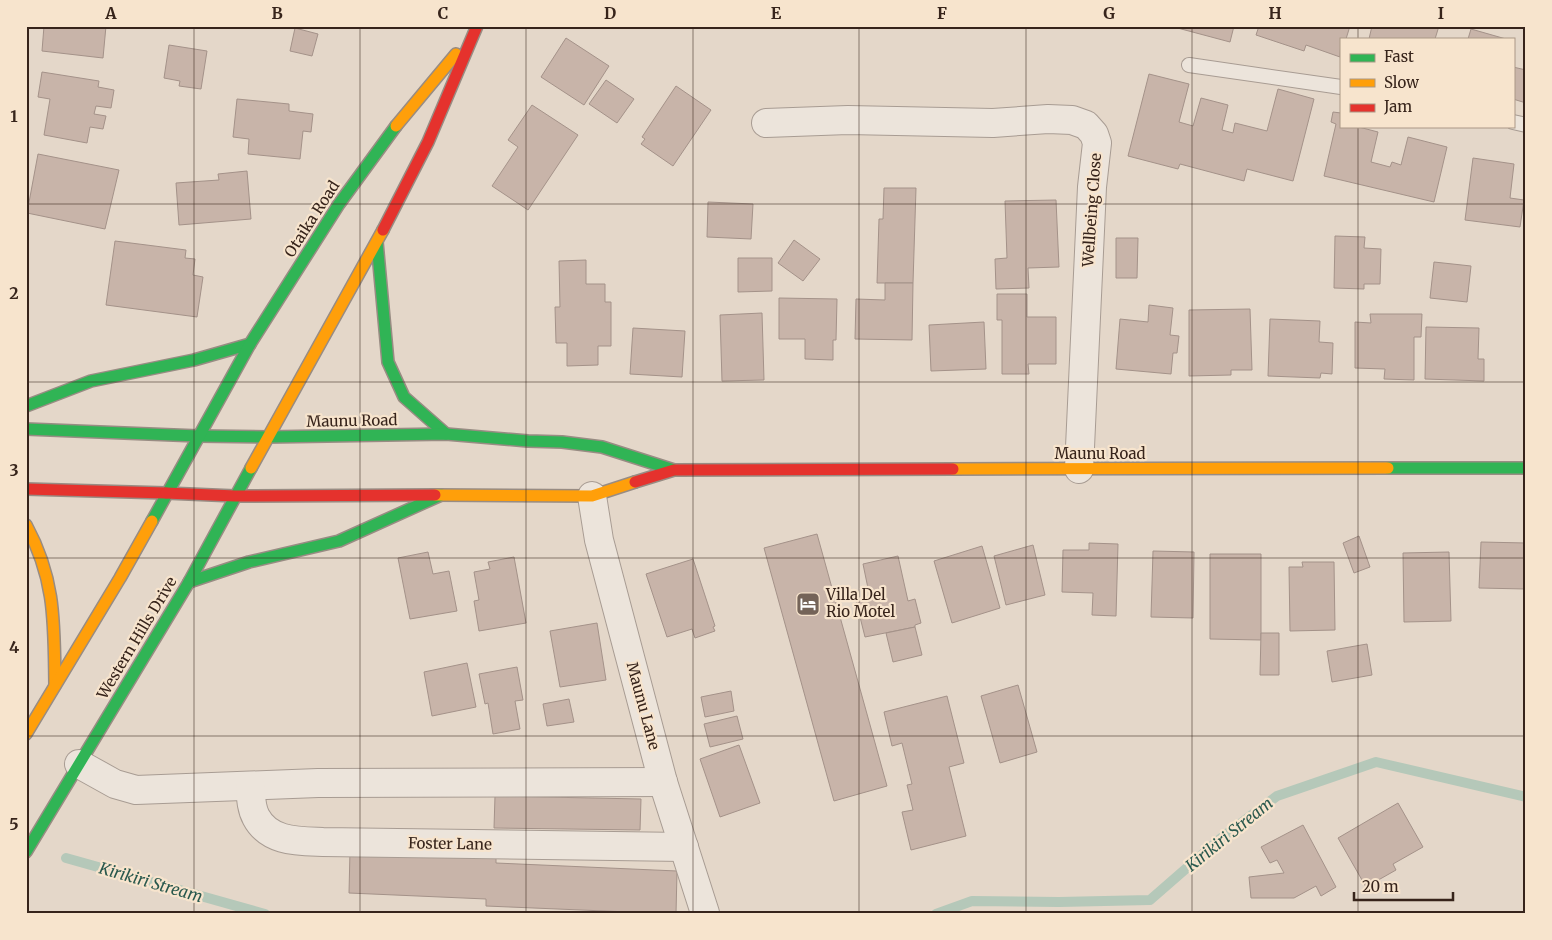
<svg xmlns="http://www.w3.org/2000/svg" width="1552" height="940" font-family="Merriweather,serif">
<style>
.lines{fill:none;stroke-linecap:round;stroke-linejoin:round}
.stream{stroke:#b5c8b9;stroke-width:10}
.building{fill:#c8b4a9;stroke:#a49289}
.lane-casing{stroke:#a89c93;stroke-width:16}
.street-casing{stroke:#a89c93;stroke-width:30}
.fast-casing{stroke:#988c83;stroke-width:14}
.slow-casing{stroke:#988c83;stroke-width:14}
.jam-casing{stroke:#988c83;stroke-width:14}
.lane{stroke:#ece4db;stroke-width:14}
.street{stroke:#ece4db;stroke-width:28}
.fast{stroke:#30b455;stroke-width:11}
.slow{stroke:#ff9f0a;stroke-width:11}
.jam{stroke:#e5322d;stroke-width:11}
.grid{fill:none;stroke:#37241b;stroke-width:1;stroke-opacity:0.55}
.labels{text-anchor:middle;stroke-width:4.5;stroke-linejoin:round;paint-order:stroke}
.street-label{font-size:15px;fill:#37241b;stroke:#f7e4cd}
.poi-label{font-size:15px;fill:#37241b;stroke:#f7e4cd;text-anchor:start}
.water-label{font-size:16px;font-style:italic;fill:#29584d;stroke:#f7e4cd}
.neatline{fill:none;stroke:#37241b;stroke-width:2}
.grid-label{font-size:16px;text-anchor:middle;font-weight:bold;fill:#37241b}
</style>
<rect width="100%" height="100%" fill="#e4d7c9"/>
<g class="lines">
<g class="stream">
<polyline points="66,858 265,914"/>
<polyline points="936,914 972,901 1059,902 1150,900 1220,839 1277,796 1376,762 1526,797"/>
</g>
</g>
<g class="building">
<polygon points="44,26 106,26 103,58 42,51"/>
<polygon points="1170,26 1234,26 1230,42"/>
<polygon points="1259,26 1350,26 1346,39 1341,39 1340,57 1306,45 1304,51 1256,35"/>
<polygon points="1372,26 1439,26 1435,39 1369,39"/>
<polygon points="295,28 318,34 312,56 290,51"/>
<polygon points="1471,29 1506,39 1468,39"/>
<polygon points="566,38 609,66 584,105 541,77"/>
<polygon points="169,45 207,51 201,89 179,86 180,81 164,78"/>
<polygon points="1513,67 1526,70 1526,103 1513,99"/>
<polygon points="42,72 99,81 98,87 114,90 111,108 96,106 94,114 106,116 103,129 90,127 87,143 44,135 50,99 38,97"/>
<polygon points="1149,74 1189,84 1179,122 1193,126 1201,98 1228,105 1222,130 1233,133 1235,123 1267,131 1278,89 1314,99 1293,181 1247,169 1244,181 1180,164 1178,169 1128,156"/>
<polygon points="606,80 634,99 617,123 589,104"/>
<polygon points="676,86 711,110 673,166 641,144 645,139 642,137"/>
<polygon points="237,99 289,104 289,111 313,114 311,132 303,131 300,159 248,154 249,139 233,137"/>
<polygon points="532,105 578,135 528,210 492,186 518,147 508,140"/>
<polygon points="1333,112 1341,113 1341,126 1355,126 1378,132 1371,162 1390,167 1392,162 1401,165 1408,137 1447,147 1434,202 1324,176 1336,124 1331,122"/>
<polygon points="38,154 119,170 105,229 27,213"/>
<polygon points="1473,158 1514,164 1510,198 1524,200 1520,227 1465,220"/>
<polygon points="247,171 251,219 179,225 176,183 219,180 218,174"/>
<polygon points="884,188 916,188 913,283 877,283 879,219 883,219"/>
<polygon points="1056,200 1059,267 1028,268 1029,288 996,289 995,259 1007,258 1005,201"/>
<polygon points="708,202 753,204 751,239 707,237"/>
<polygon points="1335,236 1365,237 1364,248 1381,249 1380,284 1364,284 1364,289 1334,288"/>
<polygon points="1116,238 1138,238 1137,278 1116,278"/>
<polygon points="794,240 820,259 803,281 778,263"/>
<polygon points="115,241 186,250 185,258 195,259 193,275 203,277 197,317 106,305"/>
<polygon points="738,258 772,258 772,291 738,292"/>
<polygon points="586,260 586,284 605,284 605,302 611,302 611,346 598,346 598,365 567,366 567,343 556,343 555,307 560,307 559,261"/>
<polygon points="1434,262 1471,266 1467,302 1430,298"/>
<polygon points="885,283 913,283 912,340 855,339 856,299 885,300"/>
<polygon points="997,294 1027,294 1027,317 1056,317 1056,364 1028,364 1029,374 1002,374 1002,320 997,320"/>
<polygon points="779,298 837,299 836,340 833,340 833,360 805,359 805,339 779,339"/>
<polygon points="1149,305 1173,308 1170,335 1179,336 1177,353 1173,353 1171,374 1116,369 1120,319 1148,322"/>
<polygon points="1250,309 1252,370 1231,370 1231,375 1189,376 1189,310"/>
<polygon points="762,313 764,380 722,381 720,315"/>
<polygon points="1370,314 1422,314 1421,337 1414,337 1414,380 1384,379 1385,369 1355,368 1355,322 1371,323"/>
<polygon points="1270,319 1320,321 1319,342 1333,343 1332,374 1321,373 1320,378 1268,376"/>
<polygon points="984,322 986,369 931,371 929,325"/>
<polygon points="1426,327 1479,328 1478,359 1484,359 1484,381 1425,379"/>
<polygon points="633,328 685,331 682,377 630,374"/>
<polygon points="817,534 887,786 834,801 764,548"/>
<polygon points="1359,536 1370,567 1354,573 1343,543"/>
<polygon points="1481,542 1526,543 1526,589 1479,588"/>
<polygon points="1089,543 1118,544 1116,616 1092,615 1093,593 1062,592 1063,550 1089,550"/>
<polygon points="1033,545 1045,595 1006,605 994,556"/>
<polygon points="982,546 1000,608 952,623 934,561"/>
<polygon points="1153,551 1194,552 1193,618 1151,617"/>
<polygon points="428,552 433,574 449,571 457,611 410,619 398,558"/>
<polygon points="1449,552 1451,621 1404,622 1403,553"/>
<polygon points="1210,554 1261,554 1261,640 1210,639"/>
<polygon points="898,556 908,601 915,599 921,623 915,625 915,627 865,637 856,601 870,598 863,564"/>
<polygon points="514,557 526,623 479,631 474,601 479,600 474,572 490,569 488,562"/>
<polygon points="693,559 715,626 713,627 715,631 695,638 692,629 667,637 646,574"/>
<polygon points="1302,562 1334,562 1335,630 1290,631 1289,567 1303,567"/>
<polygon points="597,623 606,680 560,687 550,631"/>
<polygon points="915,627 922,655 893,662 886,633"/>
<polygon points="1261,633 1279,633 1279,675 1260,675"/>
<polygon points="1367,644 1372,675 1332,682 1327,651"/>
<polygon points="467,663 476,707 432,716 424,672"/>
<polygon points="517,667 523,700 515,701 520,729 493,734 488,703 485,704 479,674"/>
<polygon points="1018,685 1037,752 1000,763 981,696"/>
<polygon points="731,691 734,711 705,717 701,697"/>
<polygon points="947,696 964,763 949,767 966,836 911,850 902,812 913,810 907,785 912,784 902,743 892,746 884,712"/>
<polygon points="569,699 574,722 547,726 543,704"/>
<polygon points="737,716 743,739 710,747 704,724"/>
<polygon points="739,745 760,803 720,817 700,759"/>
<polygon points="495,796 641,799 640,830 494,828"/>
<polygon points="1398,803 1423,847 1393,864 1396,870 1366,887 1338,838"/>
<polygon points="1303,825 1336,887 1321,896 1316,886 1294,898 1251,898 1249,877 1284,873 1277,860 1270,863 1261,847"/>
<polygon points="350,851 496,857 496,863 677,871 676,914 486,906 486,899 349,893"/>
</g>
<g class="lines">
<g class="lane-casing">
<g id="lane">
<polyline points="1189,65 1341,87"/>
<polyline points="1513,122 1526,125"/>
</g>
</g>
<g class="street-casing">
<g id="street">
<polyline points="766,123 848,120 993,123 1048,119 1072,120 1086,125 1094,134 1097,143 1092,187 1079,469"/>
<polyline points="592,496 599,540 663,782 705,913"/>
<polyline points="79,764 115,784 136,790 318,783 663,782"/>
<path d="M250,786C251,796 251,808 256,817C269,842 298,841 323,842L684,847"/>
</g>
</g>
<g class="fast-casing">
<g id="fast">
<polyline points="377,242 388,362 404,397 446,434"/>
<polyline points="26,406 91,381 194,360 250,344"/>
<polyline points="26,429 198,436"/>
<polyline points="198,436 268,437 446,434 528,441 562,442 602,447 674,470"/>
<polyline points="1388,468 1526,468"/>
<polyline points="152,521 250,344 339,204 396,126"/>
<polyline points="189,582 249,562 339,541 441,495"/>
<polyline points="26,852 189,582 251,468"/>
</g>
</g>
<g class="slow-casing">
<g id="slow">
<polyline points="396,126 456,54"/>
<polyline points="251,468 383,230"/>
<polyline points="953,469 1388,468"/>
<polyline points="435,495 592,496 635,482"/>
<path d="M26,525C56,580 54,624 55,685"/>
<polyline points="26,734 120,578 152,521"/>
</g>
</g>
<g class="jam-casing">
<g id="jam">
<polyline points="383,230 428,142 477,26"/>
<polyline points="635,482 674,470 953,469"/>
<polyline points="26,489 166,493"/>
<polyline points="166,493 235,496 435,495"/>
</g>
</g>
<use href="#lane" class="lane"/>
<use href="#street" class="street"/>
<use href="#fast" class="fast"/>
<use href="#slow" class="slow"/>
<use href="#jam" class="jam"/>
</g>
<path class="grid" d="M194,26V914M360,26V914M526,26V914M693,26V914M859,26V914M1026,26V914M1192,26V914M1358,26V39M1358,126V914M26,204H1526M26,382H1526M26,558H1526M26,736H1526"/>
<defs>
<g id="hotel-square" transform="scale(1.25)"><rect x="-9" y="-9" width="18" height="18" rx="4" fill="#746358" stroke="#f7e4cd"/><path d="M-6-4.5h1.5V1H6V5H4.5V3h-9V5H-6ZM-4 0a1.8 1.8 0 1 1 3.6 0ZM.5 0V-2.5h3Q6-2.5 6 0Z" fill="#fff"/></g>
</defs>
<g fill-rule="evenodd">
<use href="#hotel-square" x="808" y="604"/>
</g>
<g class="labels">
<g class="street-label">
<text transform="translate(1092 210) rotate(-86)" y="5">Wellbeing Close</text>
<text transform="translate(312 219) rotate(-57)" y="5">Otaika Road</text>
<text transform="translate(352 421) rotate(-1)" y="5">Maunu Road</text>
<text x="1100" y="459">Maunu Road</text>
<text transform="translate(137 638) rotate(-59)" y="5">Western Hills Drive</text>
<text transform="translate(643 706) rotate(75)" y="5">Maunu Lane</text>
<text transform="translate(450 844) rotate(1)" y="5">Foster Lane</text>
</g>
<g class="poi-label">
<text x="826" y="600">Villa Del<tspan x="826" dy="17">Rio Motel</tspan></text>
</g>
<g class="water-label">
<text transform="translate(1229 834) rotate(-39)" y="6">Kirikiri Stream</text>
<text transform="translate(151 882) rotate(16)" y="6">Kirikiri Stream</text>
</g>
</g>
<rect width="1552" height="940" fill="none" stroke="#f7e4cd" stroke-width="55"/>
<rect x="1340" y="38" width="175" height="90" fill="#f7e4cd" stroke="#aa9786"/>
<rect x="1350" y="54" width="25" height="8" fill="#30b455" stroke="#aa9786"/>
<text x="1384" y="62" font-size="15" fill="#37241b">Fast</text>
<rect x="1350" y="79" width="25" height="8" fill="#ff9f0a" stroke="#aa9786"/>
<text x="1384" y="88" font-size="15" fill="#37241b">Slow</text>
<rect x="1350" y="104" width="25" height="8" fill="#e5322d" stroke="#aa9786"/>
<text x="1384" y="112" font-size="15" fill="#37241b">Jam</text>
<path d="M1354 892v8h99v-8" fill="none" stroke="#37241b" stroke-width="2.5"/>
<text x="1362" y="892" font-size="15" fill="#37241b" stroke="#f7e4cd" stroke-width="4" paint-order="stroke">20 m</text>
<rect x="28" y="28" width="1496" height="884" class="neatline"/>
<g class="grid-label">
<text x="111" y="19">A</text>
<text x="277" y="19">B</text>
<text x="443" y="19">C</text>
<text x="610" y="19">D</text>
<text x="776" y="19">E</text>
<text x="942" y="19">F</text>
<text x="1109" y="19">G</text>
<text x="1275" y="19">H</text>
<text x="1441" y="19">I</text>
<text x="14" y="122">1</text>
<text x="14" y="299">2</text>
<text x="14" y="476">3</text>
<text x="14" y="653">4</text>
<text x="14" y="830">5</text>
</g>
</svg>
